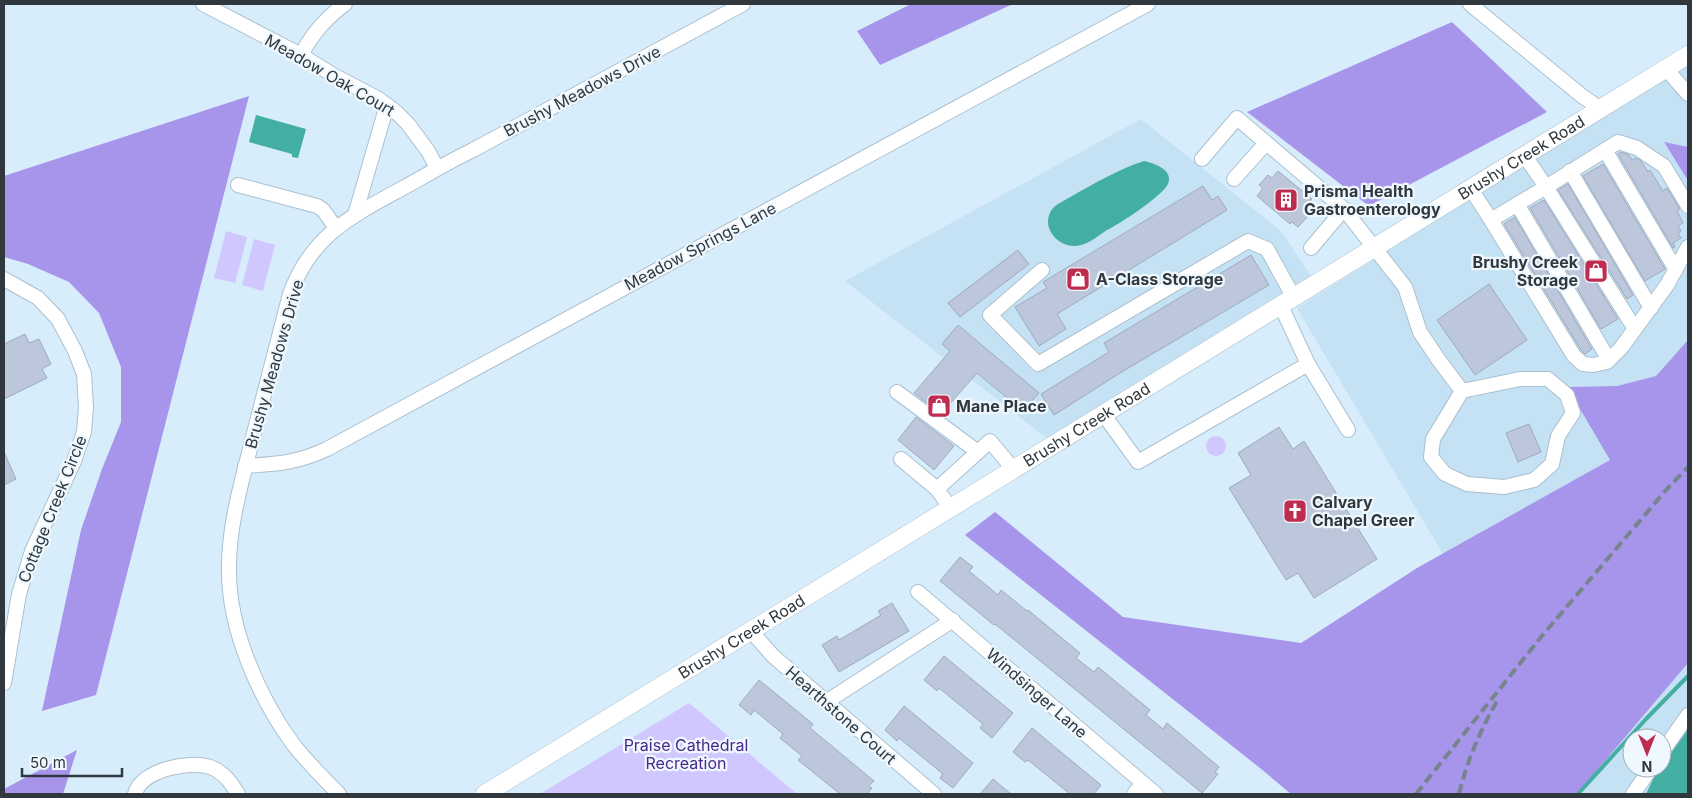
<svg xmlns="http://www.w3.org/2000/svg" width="1692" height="798" font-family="Inter,sans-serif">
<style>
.built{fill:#c5e1f4;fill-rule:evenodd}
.green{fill:#d0c7ff}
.forest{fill:#a795ec}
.water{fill:#43aea2}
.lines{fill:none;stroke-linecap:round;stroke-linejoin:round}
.stream{stroke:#43aea2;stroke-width:4}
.building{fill:#bdc7dc;stroke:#a0a9bd}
.minor-casing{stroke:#abc0cf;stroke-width:16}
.major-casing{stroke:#abc0cf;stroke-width:19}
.minor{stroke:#fff;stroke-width:14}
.major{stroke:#fff;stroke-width:18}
.rail{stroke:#76848e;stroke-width:4;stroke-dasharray:10 5;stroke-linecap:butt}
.labels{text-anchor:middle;stroke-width:4.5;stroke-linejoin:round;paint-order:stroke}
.street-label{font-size:16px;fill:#30383e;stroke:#eff8fe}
.poi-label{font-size:16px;font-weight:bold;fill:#30383e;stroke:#eff8fe;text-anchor:start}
.park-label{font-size:16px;fill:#48288b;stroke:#eff8fe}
</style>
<rect width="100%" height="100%" fill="#d7edfc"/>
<g class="built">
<polygon points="1688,66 1688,147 1664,143 1688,181 1688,340 1656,376 1617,386 1567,387 1610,460 1443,554 1297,308 1467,201"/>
<polygon points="1141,119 1281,231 1311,276 1048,439 845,281"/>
<path d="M1688,663V794H1577ZM1632,738H1662V768H1632Z"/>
</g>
<g class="green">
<polygon points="226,231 247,237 235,283 214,278"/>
<polygon points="254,239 275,245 263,291 242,285"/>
<circle cx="1216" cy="446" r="10"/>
<polygon points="689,703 797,794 540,794"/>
</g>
<g class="forest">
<polygon points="911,4 1013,4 880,65 857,31"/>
<polygon points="1452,22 1547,112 1369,206 1247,112"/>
<polygon points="249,96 96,695 42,711 81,530 102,469 121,422 121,367 99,313 69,282 28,264 4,257 4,176"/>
<polygon points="1664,142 1688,147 1688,181"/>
<polygon points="1688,340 1688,663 1577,794 1291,794 1260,768 965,535 995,512 1123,617 1301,643 1417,568 1610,460 1567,387 1617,386 1656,376"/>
<polygon points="77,750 63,794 4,794 4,789"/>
</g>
<g class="water">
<polygon points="256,115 306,129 298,158 292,157 292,154 249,142"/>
<path d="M1144,161C1154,163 1174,170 1168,184C1162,196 1120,224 1107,230C1099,235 1090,243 1081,245C1060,251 1038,227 1053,208C1058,203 1066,200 1072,196C1095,183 1119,169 1144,161Z"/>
<polygon points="1688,729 1688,794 1646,794 1655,775 1662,768 1662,766"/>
</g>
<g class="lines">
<polyline class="stream" points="1578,794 1646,719 1688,676"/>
</g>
<g class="building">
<polygon points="1621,152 1629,155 1632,160 1636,158 1641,161 1648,172 1650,170 1663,191 1667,188 1680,209 1677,211 1683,223 1678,226 1681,231 1678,233 1681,238 1673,243 1675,247 1673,248 1618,154"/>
<polygon points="1603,164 1665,269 1645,281 1583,176"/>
<polygon points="1278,171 1312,199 1310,200 1317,206 1298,227 1292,222 1290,224 1257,196 1263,188 1259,185 1268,175 1272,178"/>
<polygon points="1568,184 1633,295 1627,299 1558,190"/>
<polygon points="1203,186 1212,200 1218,196 1227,210 1057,314 1066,329 1039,346 1015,307 1047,288 1043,282"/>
<polygon points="1544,200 1618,319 1601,329 1530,208"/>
<polygon points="1515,217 1592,349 1585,354 1581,350 1504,224"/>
<polygon points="1018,250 1029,264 960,317 948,303"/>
<polygon points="1251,255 1269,285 1120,373 1054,415 1041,394 1109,352 1104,343"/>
<polygon points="1489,284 1527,340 1475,375 1437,320"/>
<polygon points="958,325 1039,393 1023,411 977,373 941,414 914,393 950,351 942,344"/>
<polygon points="25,334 29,343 39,339 51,364 42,369 47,378 4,399 4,344"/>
<polygon points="916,417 954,446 934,470 898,440"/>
<polygon points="1529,424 1541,452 1518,462 1506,433"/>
<polygon points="1279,427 1293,449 1304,441 1377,559 1314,598 1298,573 1286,580 1229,488 1251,475 1238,453"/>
<polygon points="4,452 16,479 4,485"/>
<polygon points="960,557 973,567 969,571 998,595 1001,590 1027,611 1028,610 1080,653 1076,658 1094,672 1098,667 1150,710 1146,715 1163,729 1167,723 1219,767 1215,772 1218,774 1202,793 995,624 994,625 940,581"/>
<polygon points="892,603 909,631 839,672 822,645 837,636 839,640 881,615 878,611"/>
<polygon points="944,656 1013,713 992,738 980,728 983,724 939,688 937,691 924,680"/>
<polygon points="759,680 813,724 810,728 874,781 869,786 872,788 867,794 840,794 798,760 802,756 780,738 783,734 754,710 751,715 739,705"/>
<polygon points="904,706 973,763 953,788 940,778 943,774 899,738 897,741 885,730"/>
<polygon points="1032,728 1101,785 1094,794 1070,794 1028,760 1025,762 1013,752"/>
<polygon points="993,779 1011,794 980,794"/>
</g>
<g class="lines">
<g class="minor-casing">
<g id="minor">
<polyline points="203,4 301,55 333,75 377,98 396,112 408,124 428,151 437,168"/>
<polyline points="1470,4 1582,96 1601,109"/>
<path d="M301,55C313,33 325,19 345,4"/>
<polyline points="1666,69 1688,94"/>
<polyline points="1605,150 1676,270"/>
<polyline points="1202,159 1237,118 1344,209 1405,287 1420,332 1438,359 1462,391 1433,439 1431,457 1445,474 1467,484 1504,487 1534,480 1552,464 1558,436 1573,413 1567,395 1548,379 1520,379 1462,391"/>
<polyline points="1570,171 1651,308"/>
<polyline points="1234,179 1266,143"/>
<polyline points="238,185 317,206 323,210 336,228"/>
<polyline points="1471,189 1491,220 1546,187 1525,156"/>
<polyline points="1517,204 1609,360"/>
<polyline points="355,215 387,105"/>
<polyline points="1491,220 1574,356 1583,364 1593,365 1607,362 1621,348 1667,285 1688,247"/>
<polyline points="1311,248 1344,209"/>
<polyline points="1042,270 990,315 1038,364 1248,241 1267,249 1294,298"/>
<polyline points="4,279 38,298 58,319 75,351 84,374 86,407 84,432 74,461 32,551 19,594 4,683"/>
<polyline points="1281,306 1308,364 1348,430"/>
<polyline points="1635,329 1546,187 1618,142 1637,148 1664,166 1688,206"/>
<polyline points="897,392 978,452"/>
<polyline points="1104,415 1138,462 1308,364"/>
<polyline points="901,459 937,489"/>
<path d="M245,466C277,464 297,463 327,449L1148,4"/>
<polyline points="951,509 937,489 990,441 1014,470"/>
<polyline points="918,592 1156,794"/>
<polyline points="751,631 773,656 934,794"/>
<polyline points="826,702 953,620"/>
<polyline points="1662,752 1688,715"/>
<path d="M135,794C141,770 189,760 210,767C224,772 231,783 238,794"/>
<path d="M339,794C323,778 307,762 293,744C259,698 229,629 229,572C228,526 242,481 253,437C265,389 278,342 290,294C311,236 350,217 401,189C425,176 448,162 473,150L743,4"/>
<polyline points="1134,794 1143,783"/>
<polyline points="1633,794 1651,768"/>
</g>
</g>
<g class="major-casing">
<g id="major">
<path id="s1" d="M485,794L1688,55"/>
</g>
</g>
<use href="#minor" class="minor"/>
<use href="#major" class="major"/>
<g class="rail">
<polyline points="1416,794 1541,637 1667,489 1688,467"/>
<path d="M1459,794C1467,761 1480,731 1497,701"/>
</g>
</g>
<defs>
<g id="building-square" transform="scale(1.25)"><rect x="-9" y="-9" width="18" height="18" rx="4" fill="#be2d4f" stroke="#eff8fe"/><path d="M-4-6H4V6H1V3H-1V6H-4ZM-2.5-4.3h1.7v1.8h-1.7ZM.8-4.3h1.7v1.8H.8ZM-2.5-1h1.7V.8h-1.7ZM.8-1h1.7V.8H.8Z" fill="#fff"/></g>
<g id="shop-square" transform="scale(1.25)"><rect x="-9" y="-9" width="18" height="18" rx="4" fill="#be2d4f" stroke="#eff8fe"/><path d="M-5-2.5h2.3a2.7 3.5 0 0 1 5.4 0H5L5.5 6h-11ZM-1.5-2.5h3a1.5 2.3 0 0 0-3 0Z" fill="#fff"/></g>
<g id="church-square" transform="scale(1.25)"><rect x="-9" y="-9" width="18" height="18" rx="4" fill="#be2d4f" stroke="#eff8fe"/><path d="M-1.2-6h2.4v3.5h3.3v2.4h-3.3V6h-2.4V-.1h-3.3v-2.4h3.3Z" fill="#fff"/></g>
</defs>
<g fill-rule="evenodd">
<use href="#building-square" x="1286" y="200"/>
<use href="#shop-square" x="1596" y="271"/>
<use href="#shop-square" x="1078" y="279"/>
<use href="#shop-square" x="939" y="406"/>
<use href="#church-square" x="1295" y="511"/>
</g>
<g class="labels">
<g class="street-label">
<text transform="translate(330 75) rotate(30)" y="6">Meadow Oak Court</text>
<text transform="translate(582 91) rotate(-28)" y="6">Brushy Meadows Drive</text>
<text dy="6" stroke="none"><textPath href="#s1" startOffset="1216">Brushy Creek Road</textPath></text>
<text transform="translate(700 246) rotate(-28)" y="6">Meadow Springs Lane</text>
<text transform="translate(274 364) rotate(-74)" y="6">Brushy Meadows Drive</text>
<text dy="6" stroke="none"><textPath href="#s1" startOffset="706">Brushy Creek Road</textPath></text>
<text transform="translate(52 509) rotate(-68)" y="6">Cottage Creek Circle</text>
<text dy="6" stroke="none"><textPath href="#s1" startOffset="301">Brushy Creek Road</textPath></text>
<text transform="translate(1037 693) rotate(41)" y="6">Windsinger Lane</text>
<text transform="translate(841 715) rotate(41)" y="6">Hearthstone Court</text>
</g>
<g class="poi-label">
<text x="1304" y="197">Prisma Health<tspan x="1304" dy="18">Gastroenterology</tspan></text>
<text x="1578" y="268" text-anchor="end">Brushy Creek<tspan x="1578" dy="18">Storage</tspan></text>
<text x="1096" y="285">A-Class Storage</text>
<text x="956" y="412">Mane Place</text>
<text x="1312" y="508">Calvary<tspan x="1312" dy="18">Chapel Greer</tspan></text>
</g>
<g class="park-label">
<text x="686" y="751">Praise Cathedral<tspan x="686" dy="18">Recreation</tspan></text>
</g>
</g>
<rect width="1692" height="798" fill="none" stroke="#30383e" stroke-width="10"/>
<g transform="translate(1647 753) rotate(180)"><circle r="24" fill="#eff8fe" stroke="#a3abb1"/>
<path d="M0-4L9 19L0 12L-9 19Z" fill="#be2d4f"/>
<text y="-8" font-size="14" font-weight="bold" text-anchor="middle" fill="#30383e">N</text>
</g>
<path d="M22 768v8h100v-8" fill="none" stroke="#30383e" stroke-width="2.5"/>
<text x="30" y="768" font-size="15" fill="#30383e" stroke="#eff8fe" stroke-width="4" paint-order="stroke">50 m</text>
</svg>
